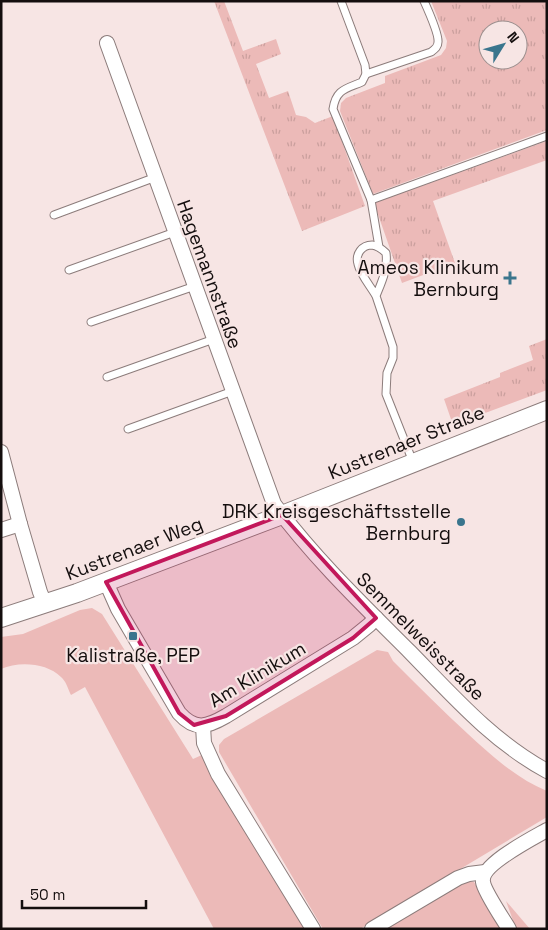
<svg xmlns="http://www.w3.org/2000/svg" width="548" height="930" font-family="'Space Grotesk',sans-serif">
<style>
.grass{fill:#ecbab8}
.park{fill:url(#park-tufts);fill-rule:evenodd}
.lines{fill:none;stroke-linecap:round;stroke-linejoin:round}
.service-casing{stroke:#8c7c7b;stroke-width:9}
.minor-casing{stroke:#8c7c7b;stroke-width:16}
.tertiary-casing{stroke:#8c7c7b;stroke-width:20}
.service{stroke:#fff;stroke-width:7}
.minor{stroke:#fff;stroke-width:14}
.tertiary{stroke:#fff;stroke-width:18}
.marked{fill:#c2185b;fill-opacity:0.2;stroke:#c2185b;stroke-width:4;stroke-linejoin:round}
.poi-dot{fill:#3a758d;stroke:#f7e5e4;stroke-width:2}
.labels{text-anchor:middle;stroke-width:4.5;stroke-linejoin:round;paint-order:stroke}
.poi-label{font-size:19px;fill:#140e0e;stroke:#f7e5e4;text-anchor:end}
.street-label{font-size:19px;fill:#140e0e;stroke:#f7e5e4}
</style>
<defs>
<pattern id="park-tufts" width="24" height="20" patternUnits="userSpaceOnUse" patternTransform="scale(1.25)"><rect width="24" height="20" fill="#ecbab8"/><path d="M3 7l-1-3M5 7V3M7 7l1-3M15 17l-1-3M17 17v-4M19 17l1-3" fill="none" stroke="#ca9f9d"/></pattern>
</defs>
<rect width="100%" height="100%" fill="#f7e5e4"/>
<g class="grass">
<path d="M92,608L102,614L193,759L204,754L310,929H214L85,687L71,695C68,689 66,681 61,677C47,663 19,661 1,669V637L23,634L80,610Z"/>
<path d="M377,650L388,652L393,661C418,686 443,711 468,734C492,756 517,779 547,791V817L360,929H323L219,752V745L224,739Z"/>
<polygon points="468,881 474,882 502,929 383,929 460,883"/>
<polygon points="506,901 530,929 516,929"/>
</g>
<g class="park">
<polygon points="214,1 224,1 243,51 276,39 281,54 256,64 269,98 288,91 296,115 306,117 315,123 333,116 365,206 302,231"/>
<path d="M431,1H547V130L373,194L340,111L341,103L346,98L385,83V76L441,55L446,48L447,41ZM488,30H518V60H488Z"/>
<polygon points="547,141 547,160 433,201 455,263 402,283 374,203"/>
<polygon points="547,339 547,390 453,425 444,399 500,377 500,373 533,360 529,346"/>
</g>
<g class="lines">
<g class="service-casing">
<g id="service">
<path d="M341,1L365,65L366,74L362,82C346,89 336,89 333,109L371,200L379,247"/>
<path d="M366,74L431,52C435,49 438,47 438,42C439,34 428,10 424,1"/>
<polyline points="371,200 547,136"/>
<polyline points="54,215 156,177"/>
<polyline points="69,270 175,232"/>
<path d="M376,296C371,287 360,274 358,264C355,254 362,245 372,245C378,246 382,249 386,253C388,269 382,281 376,296L393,347V358L387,373L386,394L413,462"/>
<polyline points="91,322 195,286"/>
<polyline points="107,377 214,339"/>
<polyline points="128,429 233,391"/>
</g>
</g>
<g class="minor-casing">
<g id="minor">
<path d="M107,43L274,504C314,558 363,605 410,652C452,695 493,742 547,771"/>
<polyline points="1,452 20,524 40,592 45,604"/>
<polyline points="1,530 20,524"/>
<path d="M106,582L118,609L179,713C195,731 207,727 226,716L353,638L369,625L376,618"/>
<polyline points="203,726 204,743 218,774 313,929"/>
<polyline points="372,929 458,878 469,874 485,872"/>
<path d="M509,929C503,919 484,891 483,882C480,865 533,838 547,830"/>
</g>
</g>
<g class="tertiary-casing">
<polyline id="tertiary" points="1,618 77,593 282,515 547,410"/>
</g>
<use href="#service" class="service"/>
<use href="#minor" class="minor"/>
<use href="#tertiary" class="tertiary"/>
</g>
<path class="marked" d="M282,515L376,618L353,638L226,716L194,725L179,713L106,582Z"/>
<g class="poi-dot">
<path d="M507.5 270.5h5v5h5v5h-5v5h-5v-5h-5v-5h5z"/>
<circle cx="461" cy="522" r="5"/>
<rect x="128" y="631" width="10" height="10" rx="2.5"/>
</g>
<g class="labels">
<g class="poi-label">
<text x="499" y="274">Ameos Klinikum<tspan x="499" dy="22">Bernburg</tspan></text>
<text x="451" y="518">DRK Kreisgeschäftsstelle<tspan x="451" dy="22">Bernburg</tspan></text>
<text x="133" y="662" text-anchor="middle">Kalistraße, PEP</text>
</g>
<g class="street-label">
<text transform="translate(210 274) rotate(70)" y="7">Hagemannstraße</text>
<text transform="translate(406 442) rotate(-22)" y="7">Kustrenaer Straße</text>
<text transform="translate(134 548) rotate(-21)" y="7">Kustrenaer Weg</text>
<text transform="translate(421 636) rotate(45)" y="7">Semmelweisstraße</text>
<text transform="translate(257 674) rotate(-31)" y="7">Am Klinikum</text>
</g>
</g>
<rect width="548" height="930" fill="none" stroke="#140e0e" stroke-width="5"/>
<g transform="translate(503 45) rotate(53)"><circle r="24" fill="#f7e5e4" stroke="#9c8f8e"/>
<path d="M0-4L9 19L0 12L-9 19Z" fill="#3a758d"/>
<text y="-8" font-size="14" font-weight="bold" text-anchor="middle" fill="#140e0e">N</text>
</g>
<path d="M22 900v8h124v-8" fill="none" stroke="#140e0e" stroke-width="2.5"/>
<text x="30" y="900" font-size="15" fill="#140e0e" stroke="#f7e5e4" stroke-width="4" paint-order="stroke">50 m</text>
</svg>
